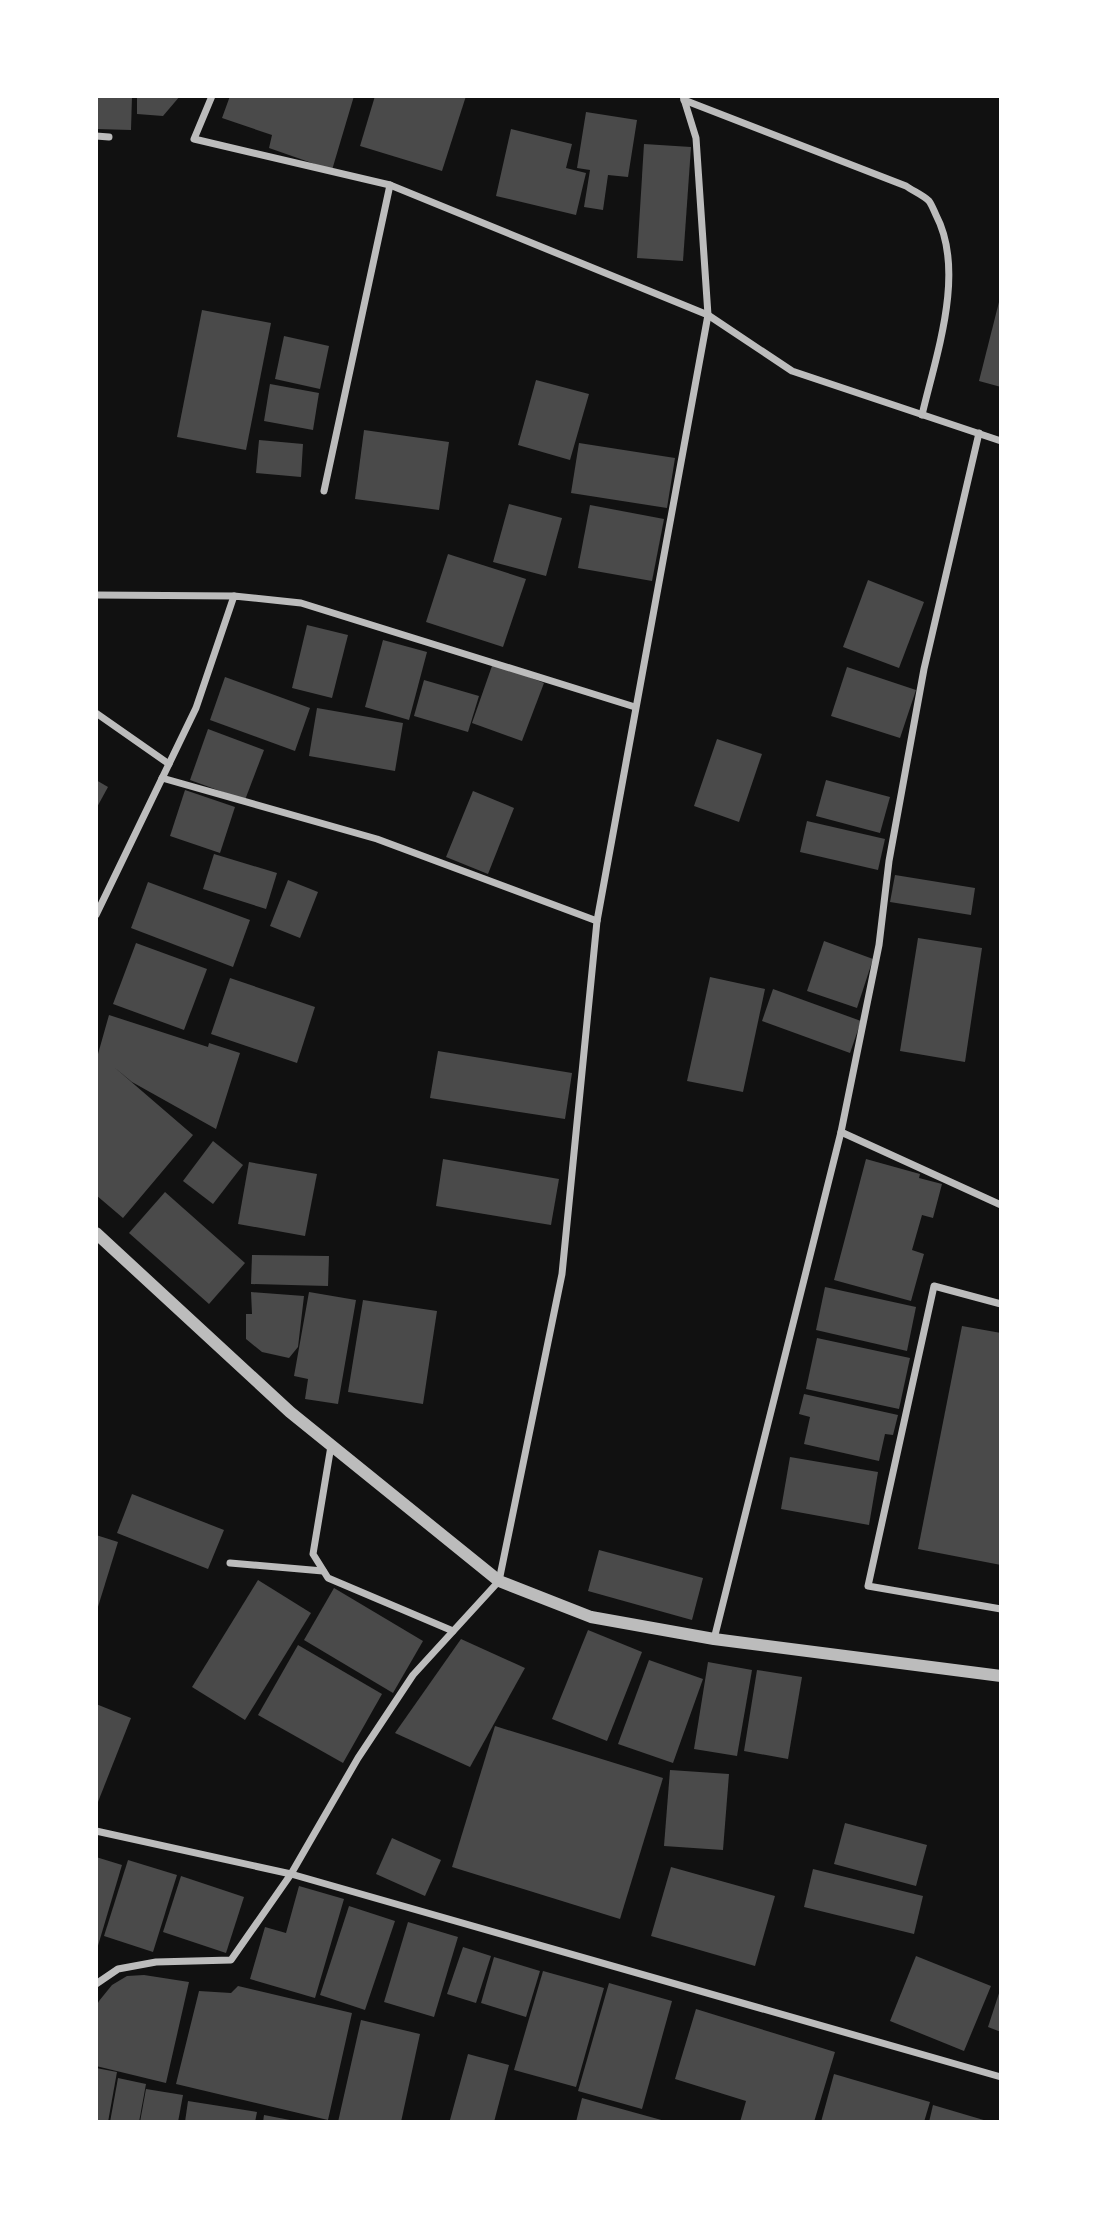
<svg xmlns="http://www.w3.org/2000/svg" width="1097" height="2218" font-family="'Fira Sans Condensed',sans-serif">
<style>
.building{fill:#4a4a4a}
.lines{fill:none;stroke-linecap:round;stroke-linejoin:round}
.minor{stroke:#bcbcbc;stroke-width:7}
.tertiary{stroke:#bcbcbc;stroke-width:12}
</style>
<rect width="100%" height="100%" fill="#111"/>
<g class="building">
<polygon points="96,96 132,96 131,130 96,129"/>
<polygon points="137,96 180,96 163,116 137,114"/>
<polygon points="230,96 354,96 332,170 269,148 272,135 222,118"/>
<polygon points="375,96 466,96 442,171 360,146"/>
<polygon points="586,112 637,120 628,177 608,175 603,210 584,207 590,170 577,168"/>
<polygon points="511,129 572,144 566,168 586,173 576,215 496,196"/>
<polygon points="644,144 691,147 683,261 637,258"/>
<polygon points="1000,298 1001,298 1001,387 979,381"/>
<polygon points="202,310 271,323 246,450 177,437"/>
<polygon points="284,336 329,346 320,389 275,379"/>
<polygon points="536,380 589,394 570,460 518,445"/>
<polygon points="270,384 319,393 313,430 264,421"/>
<polygon points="364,430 449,442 439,510 355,499"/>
<polygon points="259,440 303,444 301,477 256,473"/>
<polygon points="579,443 675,458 667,508 571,493"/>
<polygon points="509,504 562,518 546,576 493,562"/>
<polygon points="590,505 664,519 652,581 578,568"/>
<polygon points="448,554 526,579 503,647 426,622"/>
<polygon points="868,580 924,602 899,668 843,647"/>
<polygon points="307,625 348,635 332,698 292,688"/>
<polygon points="383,640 427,652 409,720 365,707"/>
<polygon points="493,663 544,683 522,741 472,723"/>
<polygon points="847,667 916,690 900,738 831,716"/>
<polygon points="225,677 310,708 295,751 210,720"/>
<polygon points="424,680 479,696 468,732 414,716"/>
<polygon points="317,708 403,723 395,771 309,756"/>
<polygon points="208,729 264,750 245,800 190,780"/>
<polygon points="717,739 762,754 739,822 694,806"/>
<polygon points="96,780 108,787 96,809"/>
<polygon points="826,780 890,797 880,833 816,816"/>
<polygon points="185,790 235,807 220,853 170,836"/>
<polygon points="473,791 514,808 488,874 446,857"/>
<polygon points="807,821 885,839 878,870 800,852"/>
<polygon points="214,854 277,873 266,909 203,889"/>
<polygon points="895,875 975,888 971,915 890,902"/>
<polygon points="288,880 318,892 300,938 270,926"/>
<polygon points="148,882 250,920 233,967 131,928"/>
<polygon points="918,938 982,948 965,1062 900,1051"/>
<polygon points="824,941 873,959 857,1008 807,991"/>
<polygon points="136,943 207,969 184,1030 113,1004"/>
<polygon points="710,977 765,989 743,1092 687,1081"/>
<polygon points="230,978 315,1007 297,1063 211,1034"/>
<polygon points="773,989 861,1021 850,1053 762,1021"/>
<polygon points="109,1015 208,1047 209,1043 240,1053 216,1129 132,1082 114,1067 193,1135 123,1218 96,1195 96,1052 98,1054"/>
<polygon points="438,1051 572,1073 565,1119 430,1098"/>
<polygon points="213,1141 243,1165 213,1204 183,1181"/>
<polygon points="443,1159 559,1179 551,1225 436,1206"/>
<polygon points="866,1159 920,1174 919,1178 942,1184 933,1218 922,1215 912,1250 924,1254 911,1301 834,1280"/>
<polygon points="249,1162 317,1174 305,1236 238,1224"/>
<polygon points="165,1192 245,1263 209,1304 129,1233"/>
<polygon points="252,1255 329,1256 328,1286 251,1284"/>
<polygon points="825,1287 916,1307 907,1351 816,1330"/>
<polygon points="251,1292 304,1296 298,1347 289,1358 262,1352 246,1339 246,1314 252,1314"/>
<polygon points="309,1292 356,1300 338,1404 305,1399 308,1379 294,1376"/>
<polygon points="363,1300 437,1311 423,1404 348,1392"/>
<polygon points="962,1326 1001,1333 1001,1565 918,1549"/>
<polygon points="817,1338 910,1358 899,1409 806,1389"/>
<polygon points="804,1394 898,1415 893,1435 885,1434 879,1461 804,1444 810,1417 799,1414"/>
<polygon points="790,1457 878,1472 869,1525 781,1509"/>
<polygon points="132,1494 224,1530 208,1569 117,1533"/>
<polygon points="96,1535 118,1542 97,1610 96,1609"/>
<polygon points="599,1550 703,1578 692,1620 588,1591"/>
<polygon points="258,1580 311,1613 245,1720 192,1687"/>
<polygon points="334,1588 423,1641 393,1693 304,1640"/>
<polygon points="588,1630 642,1652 607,1741 552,1719"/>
<polygon points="461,1639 525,1668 470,1767 395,1733"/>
<polygon points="298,1645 382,1694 343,1763 258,1715"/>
<polygon points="649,1660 703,1679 673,1763 618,1744"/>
<polygon points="708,1662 752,1670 737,1756 694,1749"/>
<polygon points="757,1670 802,1677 788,1759 744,1751"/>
<polygon points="96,1704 131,1718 96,1807"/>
<polygon points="495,1726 663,1778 620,1919 452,1867"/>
<polygon points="670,1770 729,1774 723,1850 664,1846"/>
<polygon points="845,1823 927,1845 916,1886 834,1864"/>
<polygon points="392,1838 441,1860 425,1896 376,1874"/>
<polygon points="96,1857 122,1865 97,1949 96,1949"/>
<polygon points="128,1860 177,1875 153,1952 104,1936"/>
<polygon points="671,1867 775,1896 755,1966 651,1936"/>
<polygon points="813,1869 923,1896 914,1934 804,1907"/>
<polygon points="181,1876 244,1897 226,1953 163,1932"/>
<polygon points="299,1886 344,1899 315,1998 250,1979 265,1927 286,1933"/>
<polygon points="349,1906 395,1921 365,2010 320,1995"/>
<polygon points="408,1922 458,1937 434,2017 384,2002"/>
<polygon points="463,1947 491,1956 476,2003 447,1994"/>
<polygon points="916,1956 991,1986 964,2051 890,2021"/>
<polygon points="494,1957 540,1971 526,2017 481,2003"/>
<polygon points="543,1971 604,1988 576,2087 514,2070"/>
<polygon points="144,1975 189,1982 166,2083 96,2066 96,2007 99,2001 112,1985 127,1976"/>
<polygon points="609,1983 672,2001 642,2109 578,2091"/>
<polygon points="238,1986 352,2013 328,2120 176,2084 199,1991 231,1993"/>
<polygon points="1001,1987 1001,2032 988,2027"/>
<polygon points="696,2009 835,2052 814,2122 740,2122 746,2101 675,2079"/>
<polygon points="361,2020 420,2034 401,2122 338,2122"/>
<polygon points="468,2054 509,2065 494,2122 450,2120"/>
<polygon points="96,2068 117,2072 108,2122 96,2122"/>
<polygon points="834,2074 930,2102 924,2122 821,2122"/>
<polygon points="118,2078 146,2084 139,2122 110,2122"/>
<polygon points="146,2089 183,2095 178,2122 140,2122"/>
<polygon points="582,2098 665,2121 665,2122 576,2122"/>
<polygon points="188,2101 257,2112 255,2122 185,2122"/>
<polygon points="933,2105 987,2121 987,2122 929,2122"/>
<polygon points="264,2115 290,2120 290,2122 263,2122"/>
</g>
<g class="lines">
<g class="minor">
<polyline points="212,96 194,139 390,185 708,315 792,371 1001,441"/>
<path d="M684,100L906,186C913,191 923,195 929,201C932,205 934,211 936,215C966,272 936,355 922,415"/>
<polyline points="96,136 109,137"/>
<polyline points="324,491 390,185"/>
<polyline points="96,595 234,596"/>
<polyline points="96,713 169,764"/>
<polyline points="162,778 377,839 597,921"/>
<polyline points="96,915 196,708 234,596 301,603 635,707"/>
<polyline points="841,1132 1001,1205"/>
<polyline points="1001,1304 934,1286 868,1586 1001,1609"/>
<polyline points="331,1446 313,1554 328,1578 453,1631"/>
<polyline points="230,1563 323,1571"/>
<polyline points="714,1639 841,1132 879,945 889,861 924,669 979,433"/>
<polyline points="96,1831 291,1874 1001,2077"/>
<polyline points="96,1984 118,1969 156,1962 231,1960 291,1874 358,1758 413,1675 499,1581 562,1274 597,921 708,315 696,138 683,96"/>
</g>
<polyline class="tertiary" points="96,1233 290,1412 499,1581 591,1617 714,1639 1001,1676"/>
</g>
<rect width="1097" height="2218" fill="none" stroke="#ffffff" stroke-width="196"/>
</svg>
